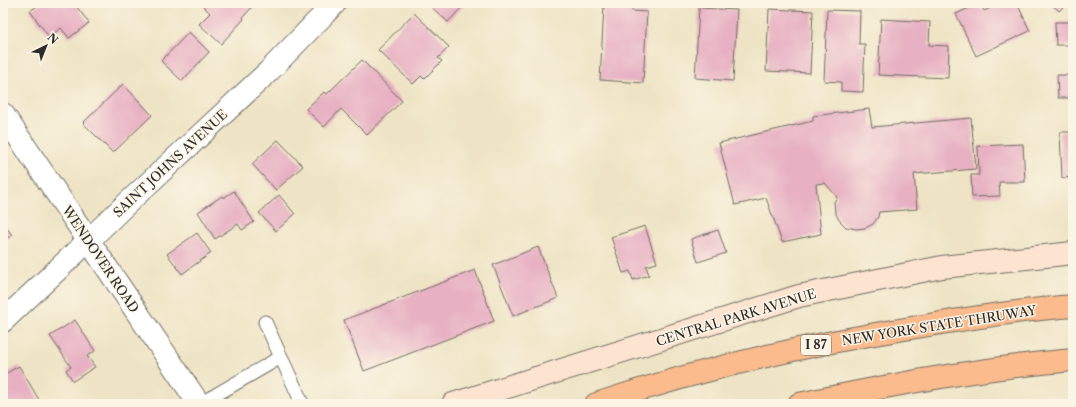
<svg xmlns="http://www.w3.org/2000/svg" width="1076" height="407" font-family="'Libre Caslon Text',serif">
<style>
.building{fill:#e7b0c3}
.lines{fill:none;stroke-linecap:round;stroke-linejoin:round}
.service-casing{stroke:#6f6c61;stroke-width:15}
.minor-casing{stroke:#6f6c61;stroke-width:24}
.tertiary-casing{stroke:#6f6c61;stroke-width:24}
.secondary-casing{stroke:#6f6c61;stroke-width:24}
.motorway-casing{stroke:#6f6c61;stroke-width:24}
.service{stroke:#fff;stroke-width:13}
.minor{stroke:#fff;stroke-width:22}
.tertiary{stroke:#fff;stroke-width:22}
.secondary{stroke:#fde4d1;stroke-width:22}
.motorway{stroke:#fbbb8c;stroke-width:22}
.labels{text-anchor:middle;stroke-width:3;stroke-linejoin:round;paint-order:stroke}
.shield{fill:#fcf5e5;stroke:#6a6863;stroke-width:1}
.shield-label{font-size:12px;font-weight:bold;fill:#2b2b2b}
.street-label{font-size:13px;fill:#2b2b2b;stroke:#fcf5e5}
</style>
<rect width="100%" height="100%" fill="#fcf5e5"/>
<filter id="ink" filterUnits="userSpaceOnUse"><feTurbulence type="fractalNoise" baseFrequency=".025" numOctaves="2"/><feDisplacementMap in="SourceGraphic" scale="8" xChannelSelector="R" yChannelSelector="G"/><feConvolveMatrix kernelMatrix="1 2 1 2 8 2 1 2 1" color-interpolation-filters="sRGB"/></filter>
<filter id="wash" filterUnits="userSpaceOnUse"><feTurbulence type="fractalNoise" baseFrequency=".012" numOctaves="4" result="noise"/><feDisplacementMap in="SourceGraphic" scale="16" xChannelSelector="R" yChannelSelector="G"/><feGaussianBlur stdDeviation="0.9" result="paint"/><feColorMatrix in="noise" values="0 0 0 0 0 0 0 0 0 0 0 0 0 0 0 0 0 1.4 0 .05"/><feComposite in="paint" operator="in"/></filter>
<g filter="url(#wash)">
<rect width="100%" height="100%" fill="#eee4c5"/>
<g id="blocks">
<g class="building">
<polygon points="41,3 74,3 89,23 69,38 61,28 49,37 30,11"/>
<polygon points="206,3 251,3 254,5 243,17 244,19 221,44 199,24 210,13 203,6"/>
<polygon points="427,3 466,3 448,22"/>
<polygon points="980,3 984,11 1001,3 1017,3 1030,31 976,56 956,14"/>
<polygon points="1050,3 1067,3 1059,11"/>
<polygon points="604,6 632,7 632,11 647,12 643,83 600,80"/>
<polygon points="699,8 737,10 733,81 695,78"/>
<polygon points="769,9 813,11 810,73 766,71"/>
<polygon points="827,10 860,11 859,44 865,44 863,92 841,91 841,82 824,81"/>
<polygon points="414,13 449,47 438,58 442,61 424,79 421,76 413,84 378,50"/>
<polygon points="881,19 930,22 929,45 949,46 948,78 878,75"/>
<polygon points="1055,22 1073,22 1073,45 1056,45"/>
<polygon points="189,32 209,52 182,81 161,61"/>
<polygon points="362,60 402,101 367,135 341,109 324,127 306,109 324,92 327,94"/>
<polygon points="1057,75 1073,75 1073,98 1058,98"/>
<polygon points="123,84 152,115 113,153 83,123"/>
<polygon points="869,109 872,127 971,118 976,169 914,174 917,209 879,212 878,217 873,224 865,228 856,229 846,227 839,220 835,212 834,202 837,197 825,183 816,184 821,234 782,242 766,198 735,205 719,143 813,121 813,116"/>
<polygon points="1060,132 1073,132 1073,177 1062,178"/>
<polygon points="278,140 303,166 276,190 252,164"/>
<polygon points="1023,144 1025,182 999,182 1000,196 972,197 971,175 979,175 978,146"/>
<polygon points="234,191 254,222 242,230 238,224 215,239 198,212 222,196 223,198"/>
<polygon points="279,195 295,214 276,231 259,213"/>
<polygon points="3,223 12,235 3,241"/>
<polygon points="645,226 657,263 646,266 649,275 633,280 630,271 623,273 611,237"/>
<polygon points="718,230 726,253 698,262 691,239"/>
<polygon points="197,233 211,253 182,274 167,254"/>
<polygon points="538,247 558,298 513,316 493,265"/>
<polygon points="475,270 494,321 364,371 344,320"/>
<polygon points="75,320 95,351 87,356 95,367 73,381 66,370 71,367 50,336"/>
<polygon points="19,366 41,403 39,404 6,404 3,398 3,375"/>
</g>
</g>
</g>
<g filter="url(#ink)">
<use href="#blocks" fill-opacity="0" stroke="#6f6c61" stroke-width="1"/>
<g class="lines">
<g class="service-casing">
<g id="service">
<polyline points="265,322 302,403"/>
<polyline points="200,404 281,357"/>
</g>
</g>
<g class="minor-casing">
<polyline id="minor" points="3,321 89,240"/>
</g>
<g class="tertiary-casing">
<g id="tertiary">
<polyline points="3,114 199,404"/>
<polyline points="89,240 121,209 268,72 335,3"/>
</g>
</g>
<g class="secondary-casing">
<polyline id="secondary" points="453,404 799,296 942,267 1073,253"/>
</g>
<g class="motorway-casing">
<g id="motorway">
<path d="M596,404C700,369 809,344 917,327C969,318 1021,310 1073,306"/>
<path d="M799,404C890,385 981,368 1073,360"/>
</g>
</g>
<use href="#service" class="service"/>
<use href="#minor" class="minor"/>
<use href="#tertiary" class="tertiary"/>
<use href="#secondary" class="secondary"/>
<use href="#motorway" class="motorway"/>
</g>
</g>
<g class="labels">
<rect class="shield" x="801" y="335" width="30" height="20" rx="3"/>
<g class="shield-label">
<text x="816" y="349">I 87</text>
</g>
<g class="street-label">
<text transform="translate(170 163) rotate(-43)" y="5">SAINT JOHNS AVENUE</text>
<text transform="translate(101 259) rotate(56)" y="5">WENDOVER ROAD</text>
<text transform="translate(736 317) rotate(-17)" y="5">CENTRAL PARK AVENUE</text>
<text transform="translate(939 325) rotate(-9)" y="5">NEW YORK STATE THRUWAY</text>
</g>
</g>
<rect width="1076" height="407" fill="none" stroke="#fcf5e5" stroke-width="16"/>
<g transform="translate(46 46) rotate(43)" stroke="#fcf5e5" stroke-width="3" paint-order="stroke">
<path d="M0-3L7 15L0 10L-7 15Z" fill="#2b2b2b"/>
<text y="-6" font-size="11" font-weight="bold" text-anchor="middle" fill="#2b2b2b">N</text>
</g>
</svg>
